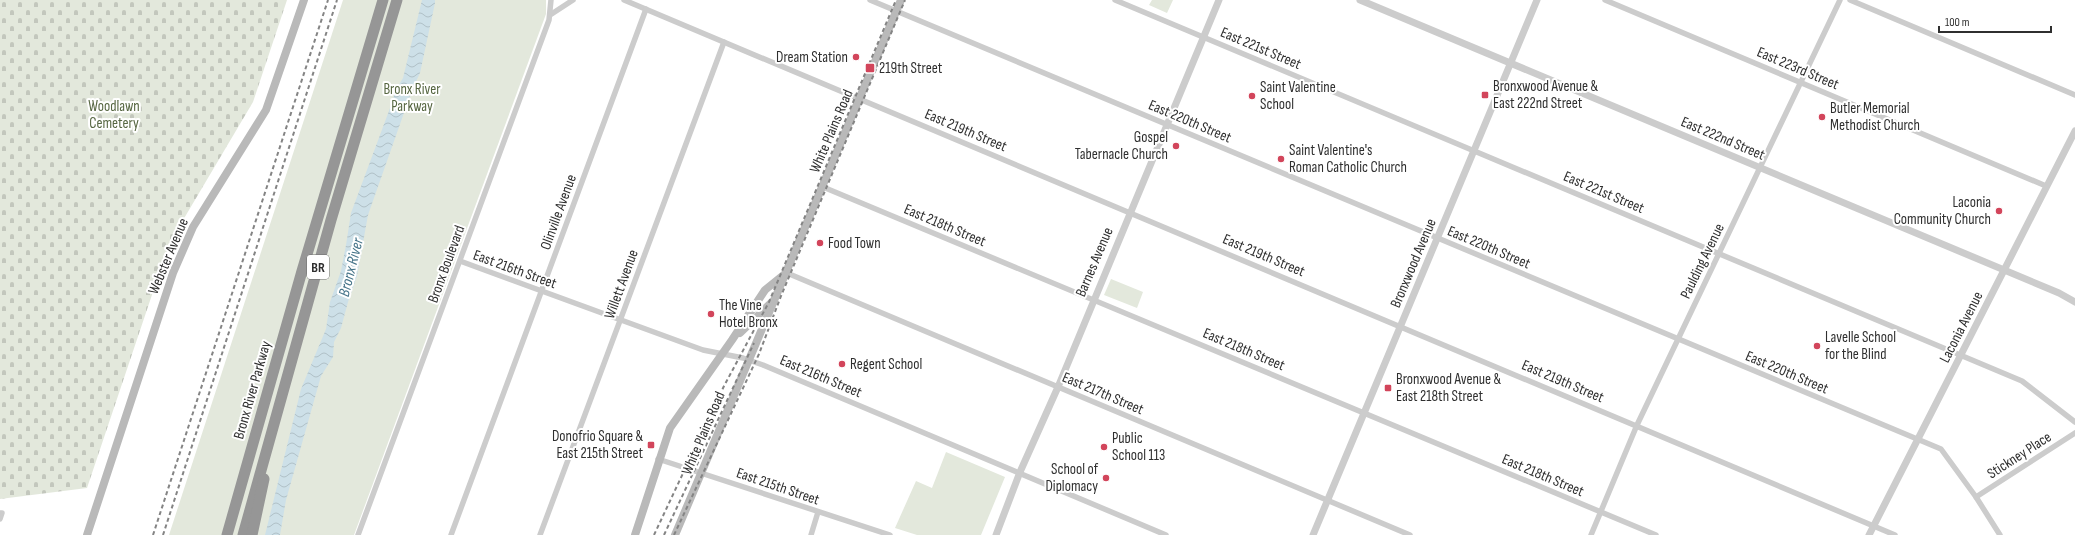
<svg xmlns="http://www.w3.org/2000/svg" width="2075" height="535" font-family="'Sofia Sans Condensed',sans-serif">
<style>
.green{fill:#e3e8dc}
.cemetery{fill:url(#cemetery-stones)}
.water{fill:url(#water-waves)}
.lines{fill:none;stroke-linecap:round;stroke-linejoin:round}
.minor{stroke:#ccc;stroke-width:5.5}
.tertiary{stroke:#ccc;stroke-width:7}
.secondary{stroke:#b9b9b9;stroke-width:8}
.motorway{stroke:#969696;stroke-width:11}
.rail{stroke:#848484;stroke-width:2;stroke-dasharray:4 3;stroke-linecap:butt}
.poi-dot{fill:#d2455b;stroke:#fff;stroke-width:1.5}
.labels{text-anchor:middle;stroke-width:4;stroke-linejoin:round;paint-order:stroke}
.shield{fill:#fff;stroke:#6d6d6d;stroke-width:1}
.shield-label{font-size:14px;font-weight:bold;fill:#2f2f2f}
.street-label{font-size:15px;fill:#2f2f2f;stroke:#fff}
.poi-label{font-size:15px;fill:#2f2f2f;stroke:#fff;text-anchor:start}
.park-label{font-size:15px;fill:#566641;stroke:#fff}
.water-label{font-size:16px;font-style:italic;fill:#467489;stroke:#fff}
</style>
<defs>
<pattern id="cemetery-stones" width="16" height="16" patternUnits="userSpaceOnUse"><rect width="16" height="16" fill="#e3e8dc"/><path d="M2 7V4a2 2 0 0 1 4 0v3zM10 15v-3a2 2 0 0 1 4 0v3z" fill="#c3c7bd"/></pattern>
<pattern id="water-waves" width="16" height="10" patternUnits="userSpaceOnUse"><rect width="16" height="10" fill="#cde0e8"/><path d="M0 5q4-4 8 0t8 0" fill="none" stroke="#b0c0c7"/></pattern>
</defs>
<rect width="100%" height="100%" fill="#fff"/>
<g class="green">
<polygon points="343,0 546,0 546,14 354,535 169,535"/>
<polygon points="1152,0 1173,0 1167,13 1149,5"/>
<polygon points="1111,279 1143,292 1137,308 1104,295"/>
<polygon points="946,452 1005,477 981,535 917,535 895,528 916,481 932,488"/>
</g>
<polygon class="cemetery" points="0,0 287,0 253,102 173,237 161,268 87,488 0,499"/>
<polygon class="water" points="422,0 435,0 435,3 420,73 412,90 368,215 357,276 348,302 341,328 334,342 333,357 321,376 286,500 280,535 265,535 301,389 326,329 330,302 341,271 346,245 351,213 393,100 395,91 403,78"/>
<g class="lines">
<g class="minor">
<polyline points="624,0 1895,535"/>
<polyline points="870,0 1941,449 1976,497 2000,535"/>
<polyline points="1115,0 2022,381 2075,422"/>
<polyline points="1605,0 2046,186"/>
<polyline points="1850,0 2075,95"/>
<polyline points="550,15 573,0"/>
<polyline points="823,187 1656,535"/>
<polyline points="460,261 703,350 743,358 763,365 1166,535"/>
<polyline points="787,273 1410,535"/>
<polyline points="658,459 890,535"/>
<polyline points="1976,497 2075,433"/>
<polyline points="0,513 2,513 0,519"/>
<polyline points="358,535 549,20 551,0"/>
<polyline points="451,535 646,9"/>
<polyline points="540,535 724,42"/>
<polyline points="811,535 818,512"/>
<polyline points="1591,535 1637,425 1840,0"/>
</g>
<g class="tertiary">
<polyline points="1360,0 2059,293 2075,302"/>
<polyline points="996,535 1020,472 1058,387 1219,0"/>
<polyline points="1313,535 1537,0"/>
<polyline points="1869,535 2075,131"/>
</g>
<g class="secondary">
<polyline points="740,333 773,301"/>
<polyline points="87,535 173,273 193,227 266,110 304,0"/>
<polyline points="635,535 670,428 732,340 765,290 786,273"/>
<polyline points="675,535 901,0"/>
</g>
<g class="motorway">
<polyline points="227,535 302,271 383,0"/>
<polyline points="243,535 331,220 397,0"/>
<polyline points="252,535 264,479"/>
</g>
<g class="rail">
<polyline points="153,535 328,0"/>
<polyline points="163,535 337,0"/>
<polyline points="654,535 724,386 769,302 896,0"/>
<polyline points="664,535 754,343"/>
<polyline points="674,535 759,354 781,296 905,0"/>
</g>
</g>
<g class="poi-dot">
<circle cx="856" cy="57" r="4"/>
<rect x="865" y="63" width="10" height="10" rx="2"/>
<rect x="1481" y="91" width="8" height="8" rx="2"/>
<circle cx="1252" cy="96" r="4"/>
<circle cx="1822" cy="117" r="4"/>
<circle cx="1176" cy="146" r="4"/>
<circle cx="1281" cy="159" r="4"/>
<circle cx="1999" cy="211" r="4"/>
<circle cx="820" cy="243" r="4"/>
<circle cx="711" cy="314" r="4"/>
<circle cx="1817" cy="346" r="4"/>
<circle cx="842" cy="364" r="4"/>
<rect x="1384" y="384" width="8" height="8" rx="2"/>
<rect x="647" y="441" width="8" height="8" rx="2"/>
<circle cx="1104" cy="447" r="4"/>
<circle cx="1106" cy="478" r="4"/>
</g>
<g class="labels">
<rect class="shield" x="307" y="255" width="22" height="24" rx="3"/>
<g class="shield-label">
<text x="318" y="272">BR</text>
</g>
<g class="street-label">
<text transform="translate(1261 48) rotate(23)" y="5">East 221st Street</text>
<text transform="translate(1798 68) rotate(23)" y="5">East 223rd Street</text>
<text transform="translate(1190 121) rotate(23)" y="5">East 220th Street</text>
<text transform="translate(966 130) rotate(23)" y="5">East 219th Street</text>
<text transform="translate(831 131) rotate(-67)" y="5">White Plains Road</text>
<text transform="translate(1723 138) rotate(23)" y="5">East 222nd Street</text>
<text transform="translate(1604 192) rotate(23)" y="5">East 221st Street</text>
<text transform="translate(558 212) rotate(-70)" y="5">Olinville Avenue</text>
<text transform="translate(945 225) rotate(23)" y="5">East 218th Street</text>
<text transform="translate(1489 247) rotate(23)" y="5">East 220th Street</text>
<text transform="translate(1264 255) rotate(23)" y="5">East 219th Street</text>
<text transform="translate(168 256) rotate(-67)" y="5">Webster Avenue</text>
<text transform="translate(1702 261) rotate(-64)" y="5">Paulding Avenue</text>
<text transform="translate(1094 262) rotate(-67)" y="5">Barnes Avenue</text>
<text transform="translate(1413 263) rotate(-67)" y="5">Bronxwood Avenue</text>
<text transform="translate(446 264) rotate(-70)" y="5">Bronx Boulevard</text>
<text transform="translate(515 269) rotate(20)" y="5">East 216th Street</text>
<text transform="translate(621 284) rotate(-70)" y="5">Willett Avenue</text>
<text transform="translate(1961 327) rotate(-63)" y="5">Laconia Avenue</text>
<text transform="translate(1244 349) rotate(23)" y="5">East 218th Street</text>
<text transform="translate(1787 372) rotate(23)" y="5">East 220th Street</text>
<text transform="translate(821 376) rotate(23)" y="5">East 216th Street</text>
<text transform="translate(1563 381) rotate(23)" y="5">East 219th Street</text>
<text transform="translate(252 390) rotate(-74)" y="5">Bronx River Parkway</text>
<text transform="translate(1103 393) rotate(23)" y="5">East 217th Street</text>
<text transform="translate(703 433) rotate(-67)" y="5">White Plains Road</text>
<text transform="translate(2019 455) rotate(-33)" y="5">Stickney Place</text>
<text transform="translate(1543 475) rotate(23)" y="5">East 218th Street</text>
<text transform="translate(778 486) rotate(19)" y="5">East 215th Street</text>
</g>
<g class="poi-label">
<text x="848" y="62" text-anchor="end">Dream Station</text>
<text x="879" y="73">219th Street</text>
<text x="1493" y="91">Bronxwood Avenue &amp;<tspan x="1493" dy="17">East 222nd Street</tspan></text>
<text x="1260" y="92">Saint Valentine<tspan x="1260" dy="17">School</tspan></text>
<text x="1830" y="113">Butler Memorial<tspan x="1830" dy="17">Methodist Church</tspan></text>
<text x="1168" y="142" text-anchor="end">Gospel<tspan x="1168" dy="17">Tabernacle Church</tspan></text>
<text x="1289" y="155">Saint Valentine's<tspan x="1289" dy="17">Roman Catholic Church</tspan></text>
<text x="1991" y="207" text-anchor="end">Laconia<tspan x="1991" dy="17">Community Church</tspan></text>
<text x="828" y="248">Food Town</text>
<text x="719" y="310">The Vine<tspan x="719" dy="17">Hotel Bronx</tspan></text>
<text x="1825" y="342">Lavelle School<tspan x="1825" dy="17">for the Blind</tspan></text>
<text x="850" y="369">Regent School</text>
<text x="1396" y="384">Bronxwood Avenue &amp;<tspan x="1396" dy="17">East 218th Street</tspan></text>
<text x="643" y="441" text-anchor="end">Donofrio Square &amp;<tspan x="643" dy="17">East 215th Street</tspan></text>
<text x="1112" y="443">Public<tspan x="1112" dy="17">School 113</tspan></text>
<text x="1098" y="474" text-anchor="end">School of<tspan x="1098" dy="17">Diplomacy</tspan></text>
</g>
<g class="park-label">
<text x="412" y="94">Bronx River<tspan x="412" dy="17">Parkway</tspan></text>
<text x="114" y="111">Woodlawn<tspan x="114" dy="17">Cemetery</tspan></text>
</g>
<g class="water-label">
<text transform="translate(350 267) rotate(-76)" y="6">Bronx River</text>
</g>
</g>
<path d="M1939 26v6h112v-6" fill="none" stroke="#2f2f2f" stroke-width="2"/>
<text x="1945" y="26" font-size="12" fill="#2f2f2f" stroke="#ffffff" stroke-width="3" paint-order="stroke">100 m</text>
</svg>
